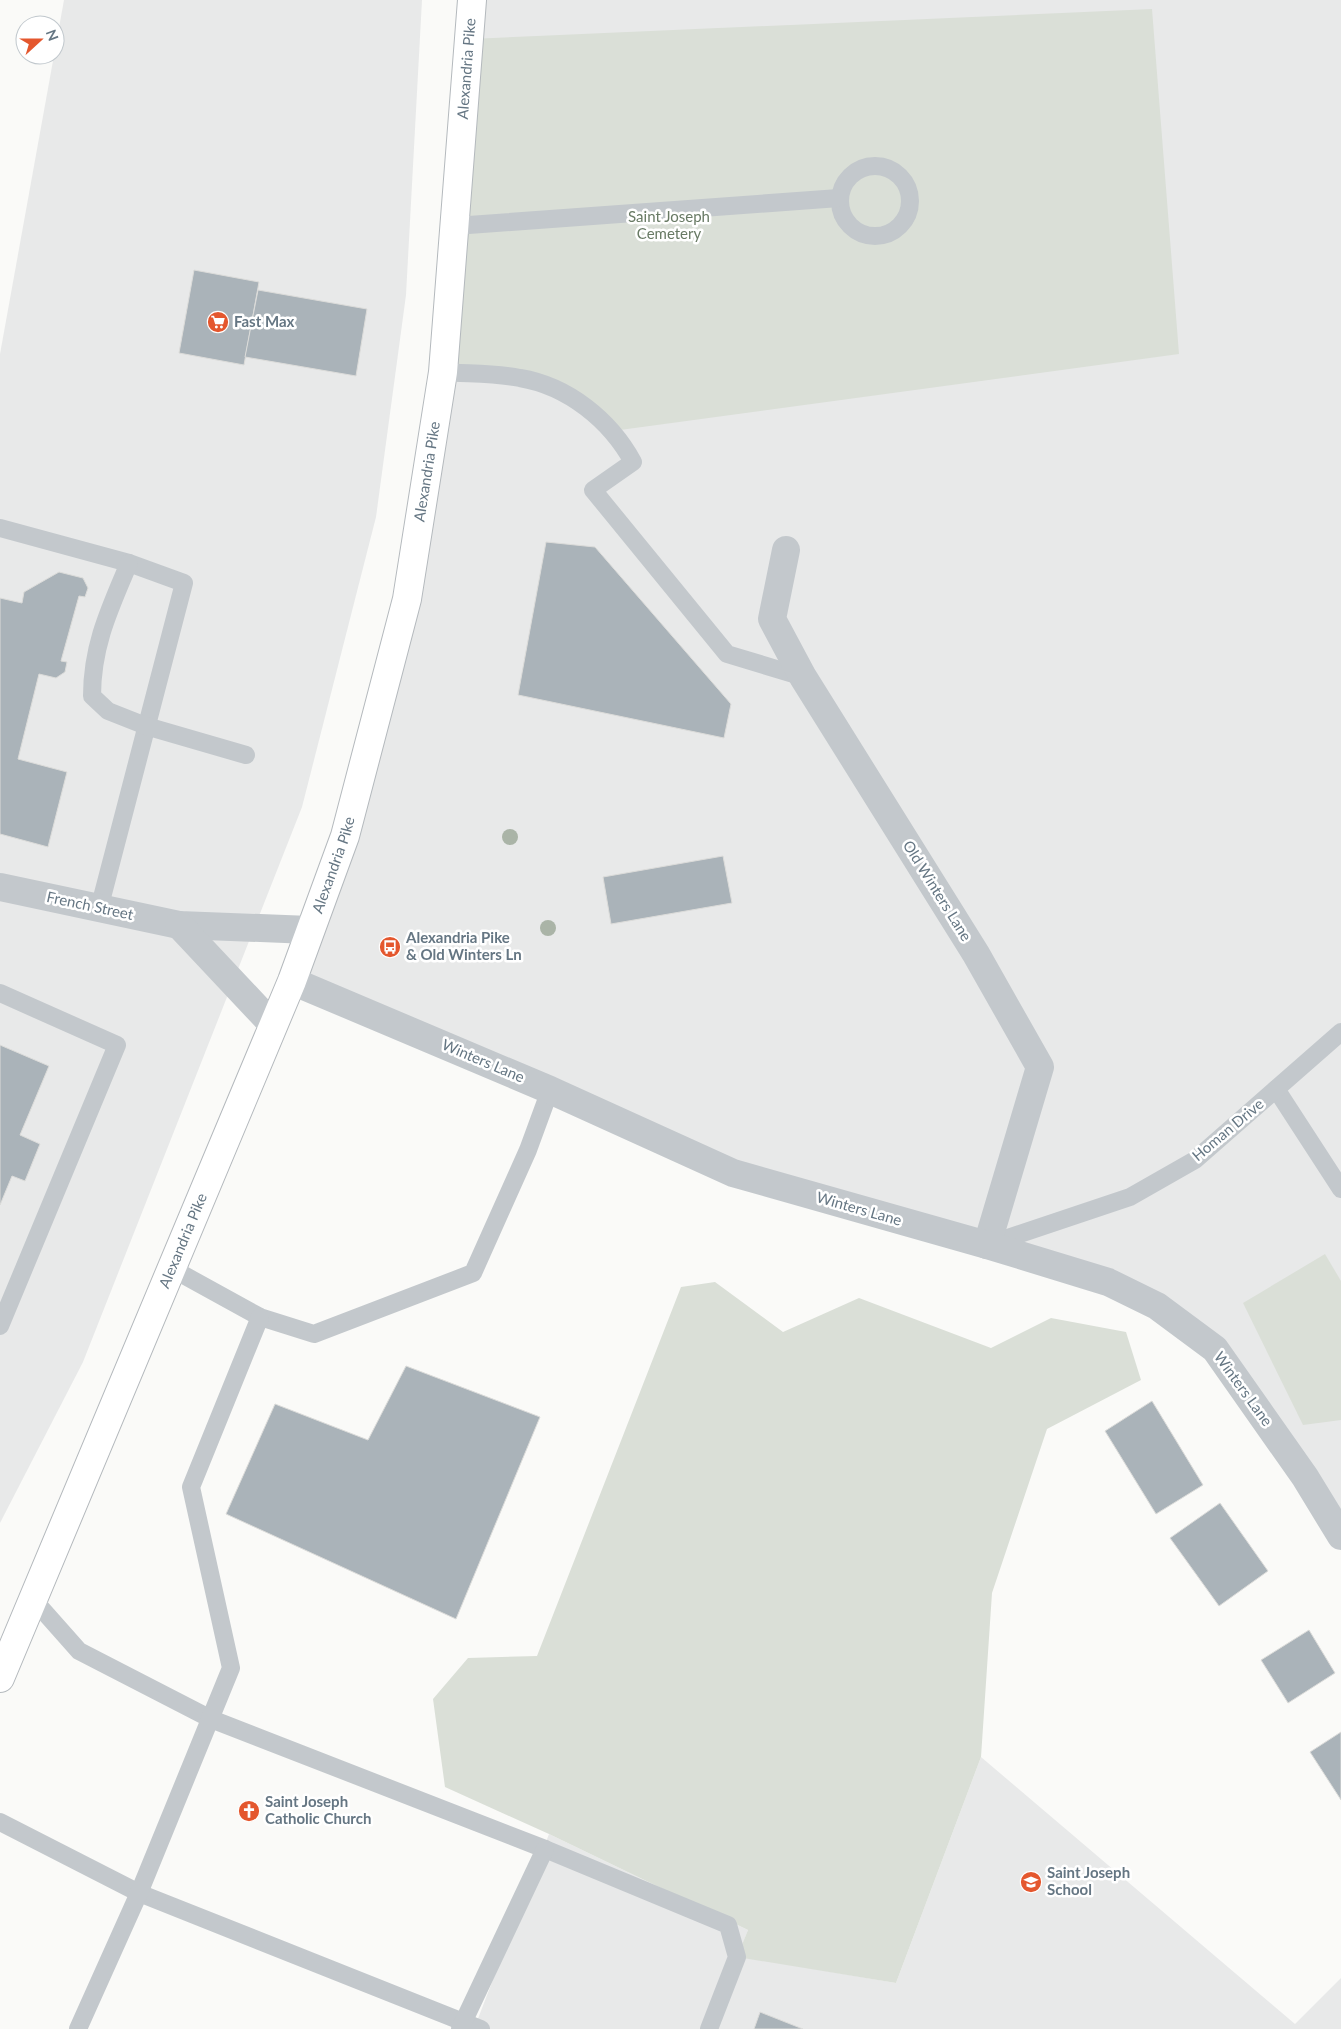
<svg xmlns="http://www.w3.org/2000/svg" width="1341" height="2029" font-family="Lato,sans-serif">
<style>
.built{fill:#e8e9e9}
.green{fill:#dadfd7}
.building{fill:#aab3b9;stroke:#dcdcda}
.lines{fill:none;stroke-linecap:round;stroke-linejoin:round}
.trunk-casing{stroke:#b4b9bd;stroke-width:30}
.service{stroke:#c3c8cc;stroke-width:18}
.minor{stroke:#c3c8cc;stroke-width:28}
.tertiary{stroke:#c3c8cc;stroke-width:28}
.trunk{stroke:#fff;stroke-width:28}
.tree{fill:#aab4a7}
.labels{text-anchor:middle;stroke-width:5;stroke-linejoin:round;paint-order:stroke}
.street-label{font-size:15px;fill:#657683;stroke:#fff}
.park-label{font-size:15px;fill:#687a64;stroke:#fff}
.poi-label{font-size:15px;font-weight:bold;fill:#657683;stroke:#fff;text-anchor:start}
</style>
<rect width="100%" height="100%" fill="#fafaf8"/>
<g class="built">
<polygon points="64,0 422,0 406,295 376,517 302,807 83,1362 0,1523 0,354"/>
<polygon points="472,0 1341,0 1341,1536 1273,1430 1157,1306 733,1173 292,981 407,599"/>
<polygon points="981,1757 1295,2024 1341,1978 1341,2029 474,2029 549,1834 748,1930 738,1956 896,1983"/>
</g>
<g class="green">
<polygon points="1152,9 1179,354 620,430 551,387 443,372 469,39"/>
<polygon points="1325,1254 1341,1281 1341,1420 1303,1425 1243,1303"/>
<polygon points="715,1282 783,1332 859,1298 991,1348 1051,1318 1126,1332 1141,1380 1047,1429 992,1593 981,1757 896,1983 737,1957 748,1930 549,1834 445,1787 433,1699 468,1658 537,1656 681,1287"/>
</g>
<g class="building">
<polygon points="194,270 259,282 244,365 179,353"/>
<polygon points="258,290 367,309 356,376 245,357"/>
<polygon points="546,542 595,547 731,704 724,738 518,695"/>
<polygon points="59,572 83,578 88,588 85,597 79,596 61,661 67,662 65,672 56,678 39,674 18,759 67,772 48,847 0,834 0,598 22,603 24,592"/>
<polygon points="723,856 732,903 611,924 603,877"/>
<polygon points="0,1045 49,1066 20,1135 40,1144 25,1181 12,1176 0,1205"/>
<polygon points="406,1366 540,1417 456,1619 226,1514 275,1404 368,1440"/>
<polygon points="1152,1401 1203,1485 1156,1514 1105,1431"/>
<polygon points="1220,1503 1268,1571 1219,1606 1170,1538"/>
<polygon points="1309,1630 1335,1673 1288,1703 1261,1660"/>
<polygon points="1341,1732 1341,1800 1310,1752"/>
<polygon points="760,2012 803,2029 754,2029"/>
</g>
<g class="lines">
<g class="trunk-casing">
<g id="trunk">
<path id="s1" d="M0,1678L292,981L345,836L407,599L443,372L472,0"/>
</g>
</g>
<g class="service">
<circle cx="875" cy="201" r="35"/>
<polyline points="455,226 839,198"/>
<path d="M443,372C468,374 495,373 520,378C568,386 610,420 633,462L593,490L727,654L803,677"/>
<polyline points="0,528 129,563 184,583 99,909"/>
<path d="M129,563C110,608 92,645 92,696L108,711L146,726L246,755"/>
<polyline points="0,993 117,1045 0,1326"/>
<polyline points="1276,1089 1341,1189"/>
<polyline points="987,1245 1130,1197 1195,1160 1341,1032"/>
<polyline points="171,1268 260,1317 314,1334 473,1273 528,1150 550,1090"/>
<polyline points="32,1598 79,1651 211,1719 545,1849 728,1925 737,1957 709,2029"/>
<polyline points="0,1822 139,1893 481,2029"/>
<polyline points="78,2029 139,1893 231,1668 191,1487 260,1317"/>
<polyline points="460,2029 545,1849"/>
</g>
<g class="minor">
<polyline points="786,550 772,619 803,677 976,954 1040,1067 987,1245"/>
<polyline points="0,887 179,925 310,930"/>
<polyline points="179,925 273,1025"/>
</g>
<polyline class="tertiary" points="292,981 550,1090 733,1173 987,1245 1108,1282 1157,1306 1215,1349 1305,1477 1341,1536"/>
<use href="#trunk" class="trunk"/>
</g>
<g class="tree">
<circle cx="510" cy="837" r="8"/>
<circle cx="548" cy="928" r="8"/>
</g>
<defs>
<g id="supermarket-disc" transform="scale(1.125)"><circle r="9.5" fill="#e4572e" stroke="#fff"/><path d="M-6-5.5h2.5l.6 2H6L4.5 2H-2.5L-4.4-4H-6ZM-1.5 3.2a1.3 1.3 0 1 0 .1 0ZM3 3.2a1.3 1.3 0 1 0 .1 0Z" fill="#fff"/></g>
<g id="bus-disc" transform="scale(1.125)"><circle r="9.5" fill="#e4572e" stroke="#fff"/><path d="M-5-6H5V4H4V6H2V4H-2V6H-4V4H-5ZM-3.5-4V0h7V-4ZM-3.5 1.2v1.5H-2V1.2ZM2 1.2v1.5H3.5V1.2Z" fill="#fff"/></g>
<g id="church-disc" transform="scale(1.125)"><circle r="9.5" fill="#e4572e" stroke="#fff"/><path d="M-1.2-6h2.4v3.5h3.3v2.4h-3.3V6h-2.4V-.1h-3.3v-2.4h3.3Z" fill="#fff"/></g>
<g id="school-disc" transform="scale(1.125)"><circle r="9.5" fill="#e4572e" stroke="#fff"/><path d="M0-5L7-2L0 1L-7-2ZM-4 1L0 2.5L4 1V4Q0 6-4 4Z" fill="#fff"/></g>
</defs>
<g fill-rule="evenodd">
<use href="#supermarket-disc" x="218" y="322"/>
<use href="#bus-disc" x="390" y="947"/>
<use href="#church-disc" x="249" y="1811"/>
<use href="#school-disc" x="1031" y="1882"/>
</g>
<g class="labels">
<g class="street-label">
<text dy="5" stroke="none"><textPath href="#s1" startOffset="1689">Alexandria Pike</textPath></text>
<text dy="5" stroke="none"><textPath href="#s1" startOffset="1284">Alexandria Pike</textPath></text>
<text dy="5" stroke="none"><textPath href="#s1" startOffset="879">Alexandria Pike</textPath></text>
<text transform="translate(937 891) rotate(58)" y="5">Old Winters Lane</text>
<text transform="translate(90 906) rotate(12)" y="5">French Street</text>
<text transform="translate(483 1061) rotate(23)" y="5">Winters Lane</text>
<text transform="translate(1228 1130) rotate(-40)" y="5">Homan Drive</text>
<text transform="translate(859 1209) rotate(16)" y="5">Winters Lane</text>
<text dy="5" stroke="none"><textPath href="#s1" startOffset="474">Alexandria Pike</textPath></text>
<text transform="translate(1243 1389) rotate(54)" y="5">Winters Lane</text>
</g>
<g class="park-label">
<text x="669" y="222">Saint Joseph<tspan x="669" dy="17">Cemetery</tspan></text>
</g>
<g class="poi-label">
<text x="234" y="327">Fast Max</text>
<text x="406" y="943">Alexandria Pike<tspan x="406" dy="17">&amp; Old Winters Ln</tspan></text>
<text x="265" y="1807">Saint Joseph<tspan x="265" dy="17">Catholic Church</tspan></text>
<text x="1047" y="1878">Saint Joseph<tspan x="1047" dy="17">School</tspan></text>
</g>
</g>
<g transform="translate(40 40) rotate(69)"><circle r="24" fill="#ffffff" stroke="#c1c8cd"/>
<path d="M0-4L9 19L0 12L-9 19Z" fill="#e4572e"/>
<text y="-8" font-size="14" font-weight="bold" text-anchor="middle" fill="#657683">N</text>
</g>
</svg>
